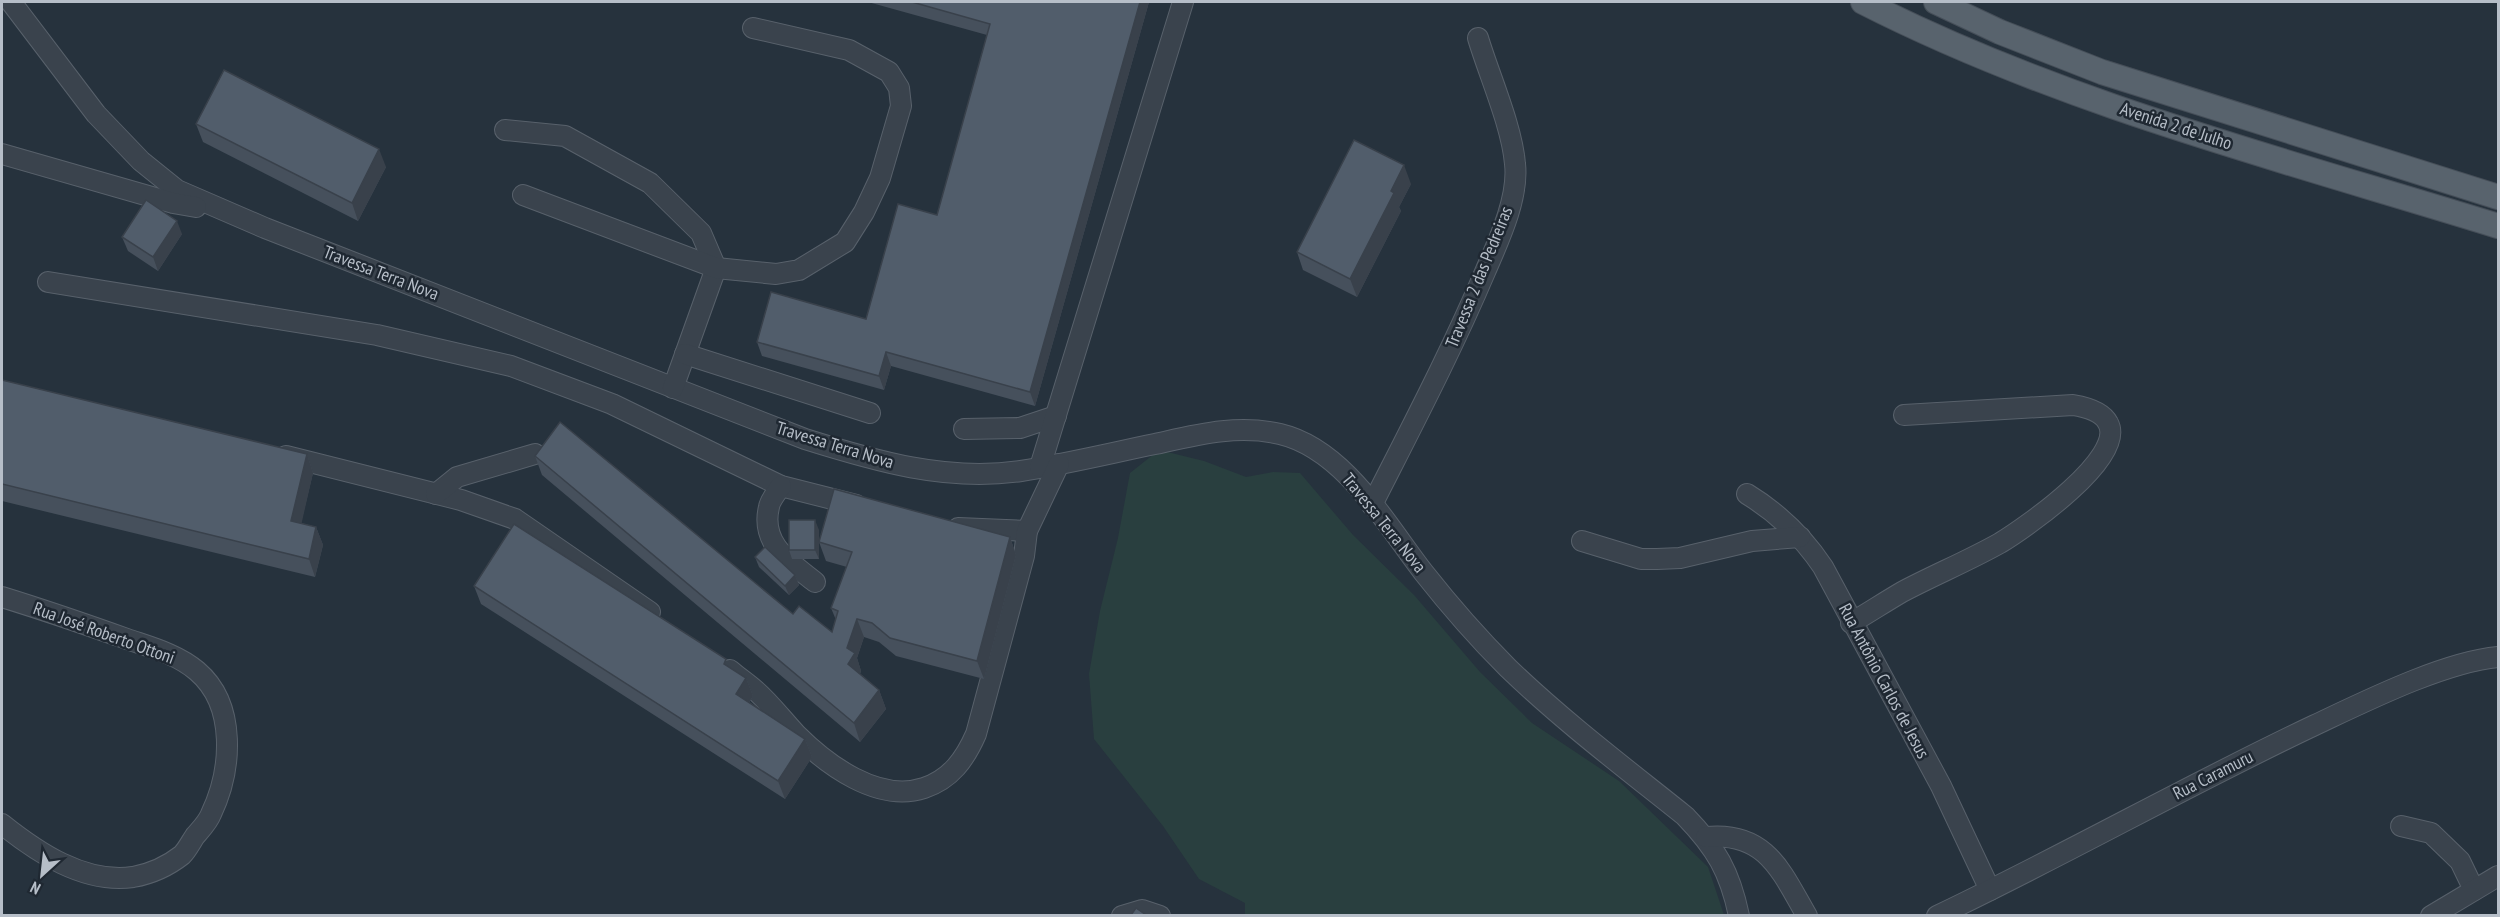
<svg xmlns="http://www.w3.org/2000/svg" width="2500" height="917" font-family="'PT Sans Narrow',sans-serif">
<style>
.green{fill:#293f3f}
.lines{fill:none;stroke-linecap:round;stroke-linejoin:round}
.minor-casing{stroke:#58616b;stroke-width:22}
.major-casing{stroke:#464f59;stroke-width:26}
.minor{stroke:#3a434d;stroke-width:20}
.major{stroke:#58636d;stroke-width:24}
.wall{fill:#46505c}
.shaded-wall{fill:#39414b}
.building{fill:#515d6b;stroke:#39414b;stroke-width:1.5}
.labels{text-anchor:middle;stroke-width:5;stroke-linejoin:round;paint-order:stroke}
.street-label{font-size:18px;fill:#b6bec8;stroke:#1f2832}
</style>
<rect width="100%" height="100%" fill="#26323d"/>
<polygon class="green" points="1159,450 1204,461 1246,477 1273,472 1300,473 1353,535 1414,595 1480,672 1532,723 1619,781 1708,867 1724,915 1245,915 1245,903 1199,879 1163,826 1094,739 1089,674 1100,611 1118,538 1130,473"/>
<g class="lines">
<g class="minor-casing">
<g id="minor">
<path d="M11,2L96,114L141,161L177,190L265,228L805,439C875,461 947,482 1021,471C1066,464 1111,453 1155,444C1196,435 1237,424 1280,434C1344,449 1386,524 1424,573C1450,606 1478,638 1508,668C1563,721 1625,768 1685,816C1716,848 1730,872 1739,916"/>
<polyline points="505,130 565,136 650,183 701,233 716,268 673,388"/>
<polyline points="2,154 173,203 196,207"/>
<polyline points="523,195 716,268 776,274 799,270 845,242 864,212 880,178 901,106 899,88 889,72 849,50 753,28"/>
<polyline points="48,282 377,335 511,366 612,404 781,486 856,505"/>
<polyline points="685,354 870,413"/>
<polyline points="964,429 1020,428 1056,416"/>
<polyline points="286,456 461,500 515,519 650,612"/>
<polyline points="1040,467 1183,2"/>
<path d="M781,486C777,492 770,500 769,507C760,544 790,562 815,582"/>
<polyline points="436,494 457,477 535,454"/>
<path d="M1747,494C1778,513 1803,537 1823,567L1941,786L1990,890"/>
<path d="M1372,505C1411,428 1451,352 1485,272C1498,242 1519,198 1515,164C1512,126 1489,75 1478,38"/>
<polyline points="958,528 1027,531"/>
<polyline points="1582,541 1641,559 1657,559 1680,558 1752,541 1800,537"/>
<path d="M2,597C44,610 85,624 127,639C150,647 177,654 197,671C237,705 232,770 211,814C208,822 201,829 195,836C191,842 187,850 182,855C168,866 150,874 133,877C84,884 37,852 2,824"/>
<path d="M1851,623C1868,613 1885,602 1902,592C1934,575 1968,561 2000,543C2025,528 2127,457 2108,423C2102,411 2085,407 2073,405L1904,415"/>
<path d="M730,670C738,677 747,683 755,690C770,703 782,719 796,734C827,765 878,803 924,788C951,779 965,759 976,734L1024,556L1027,531L1059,464"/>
<polyline points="2401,826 2431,833 2460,861 2474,890"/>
<path d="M1706,837C1766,831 1781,871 1807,916"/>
<polyline points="1122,916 1142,910 1160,916"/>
<path d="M1937,916C2065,855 2188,785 2315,725C2366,701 2444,662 2498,657"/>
<polyline points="2431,916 2498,876"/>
</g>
</g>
<g class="major-casing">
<g id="major">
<path d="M1863,2C2063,104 2285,160 2498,226"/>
<polyline points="1936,2 2000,32 2102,72 2498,197"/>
</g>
</g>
<use href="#minor" class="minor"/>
<use href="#major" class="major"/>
</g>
<g class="wall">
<polygon points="868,2 1149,2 1035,406 891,366 884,390 762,356 757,342 866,319 937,215 987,35"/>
<polygon points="196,124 386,167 358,221 203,142"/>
<polygon points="1411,184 1399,207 1401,211 1357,297 1303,270 1297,252"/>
<polygon points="182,234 158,271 128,251 122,237"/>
<polygon points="2,380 307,454 313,473 301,523 316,527 323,545 315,577 2,501"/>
<polygon points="535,456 793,614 832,632 836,620 831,608 847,567 826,561 819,542 1010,537 1016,555 984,679 896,656 879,642 864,637 857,658 861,671 860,674 879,690 886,709 860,742 542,475"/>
<polygon points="819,530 819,559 792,559 789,550"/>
<polygon points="755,557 795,575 799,585 789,595 759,567"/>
<polygon points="474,586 729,667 746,678 753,696 749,703 805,739 812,757 785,799 481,604"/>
</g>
<g class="shaded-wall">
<polygon points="1140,2 1149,2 1035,406 1030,392"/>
<polygon points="379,149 386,167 358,221 352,203"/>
<polygon points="1404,165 1411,184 1399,207 1401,211 1357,297 1350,279 1391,191"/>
<polygon points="177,221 182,234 158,271 153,257"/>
<polygon points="886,352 891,366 884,390 879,376"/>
<polygon points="307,454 313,473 298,539 291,521"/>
<polygon points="815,520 819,530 819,559 815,550"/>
<polygon points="316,527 323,545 315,577 309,559"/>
<polygon points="1010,537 1016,555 984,679 977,661"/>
<polygon points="795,575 799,585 789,595 785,586"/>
<polygon points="857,619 864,637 857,658 861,671 855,682 848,664 847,648"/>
<polygon points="746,678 753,696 743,712 736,694"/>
<polygon points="879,690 886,709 860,742 854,723"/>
<polygon points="805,739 812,757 785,799 778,781"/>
</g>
<g class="building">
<polygon points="912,2 1140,2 1030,392 886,352 879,376 757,342 771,292 866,319 898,204 937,215 990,24"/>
<polygon points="224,70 379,149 352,203 196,124"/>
<polygon points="1354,140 1404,165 1391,191 1394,193 1350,279 1297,252"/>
<polygon points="146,200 177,221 153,257 122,237"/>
<polygon points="2,380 307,454 291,521 316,527 309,559 2,484"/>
<polygon points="560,422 793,614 799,606 832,632 838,611 831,608 852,552 819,542 834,489 1010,537 977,661 890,638 872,623 857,619 847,648 855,653 848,664 879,690 854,723 535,456"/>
<rect x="789" y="520" width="26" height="30"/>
<polygon points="514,524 726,659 724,664 746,678 736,694 805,739 778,781 474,586"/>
<polygon points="765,547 795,575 785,586 755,557"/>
<polygon points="1136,908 1146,915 1131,915"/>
</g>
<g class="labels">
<g class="street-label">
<text transform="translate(2176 126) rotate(18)" y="6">Avenida 2 de Julho</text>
<text transform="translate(381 273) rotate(21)" y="6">Travessa Terra Nova</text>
<text transform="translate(1479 277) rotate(-68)" y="6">Travessa 2 das Pedreiras</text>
<text transform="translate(835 445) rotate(17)" y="6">Travessa Terra Nova</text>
<text transform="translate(1384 523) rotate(51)" y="6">Travessa Terra Nova</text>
<text transform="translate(104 633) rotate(20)" y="6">Rua José Roberto Ottoni</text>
<text transform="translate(1884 681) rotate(62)" y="6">Rua Antônio Carlos de Jesus</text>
<text transform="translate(2213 775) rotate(-27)" y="6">Rua Caramuru</text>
</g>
</g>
<rect width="2500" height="917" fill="none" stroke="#b6bec8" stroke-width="6"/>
<g transform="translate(42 875) rotate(207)" stroke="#1f2832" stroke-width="4.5" paint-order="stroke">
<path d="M0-4.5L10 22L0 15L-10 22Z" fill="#b6bec8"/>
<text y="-9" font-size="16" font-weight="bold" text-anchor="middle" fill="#b6bec8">N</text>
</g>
</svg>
